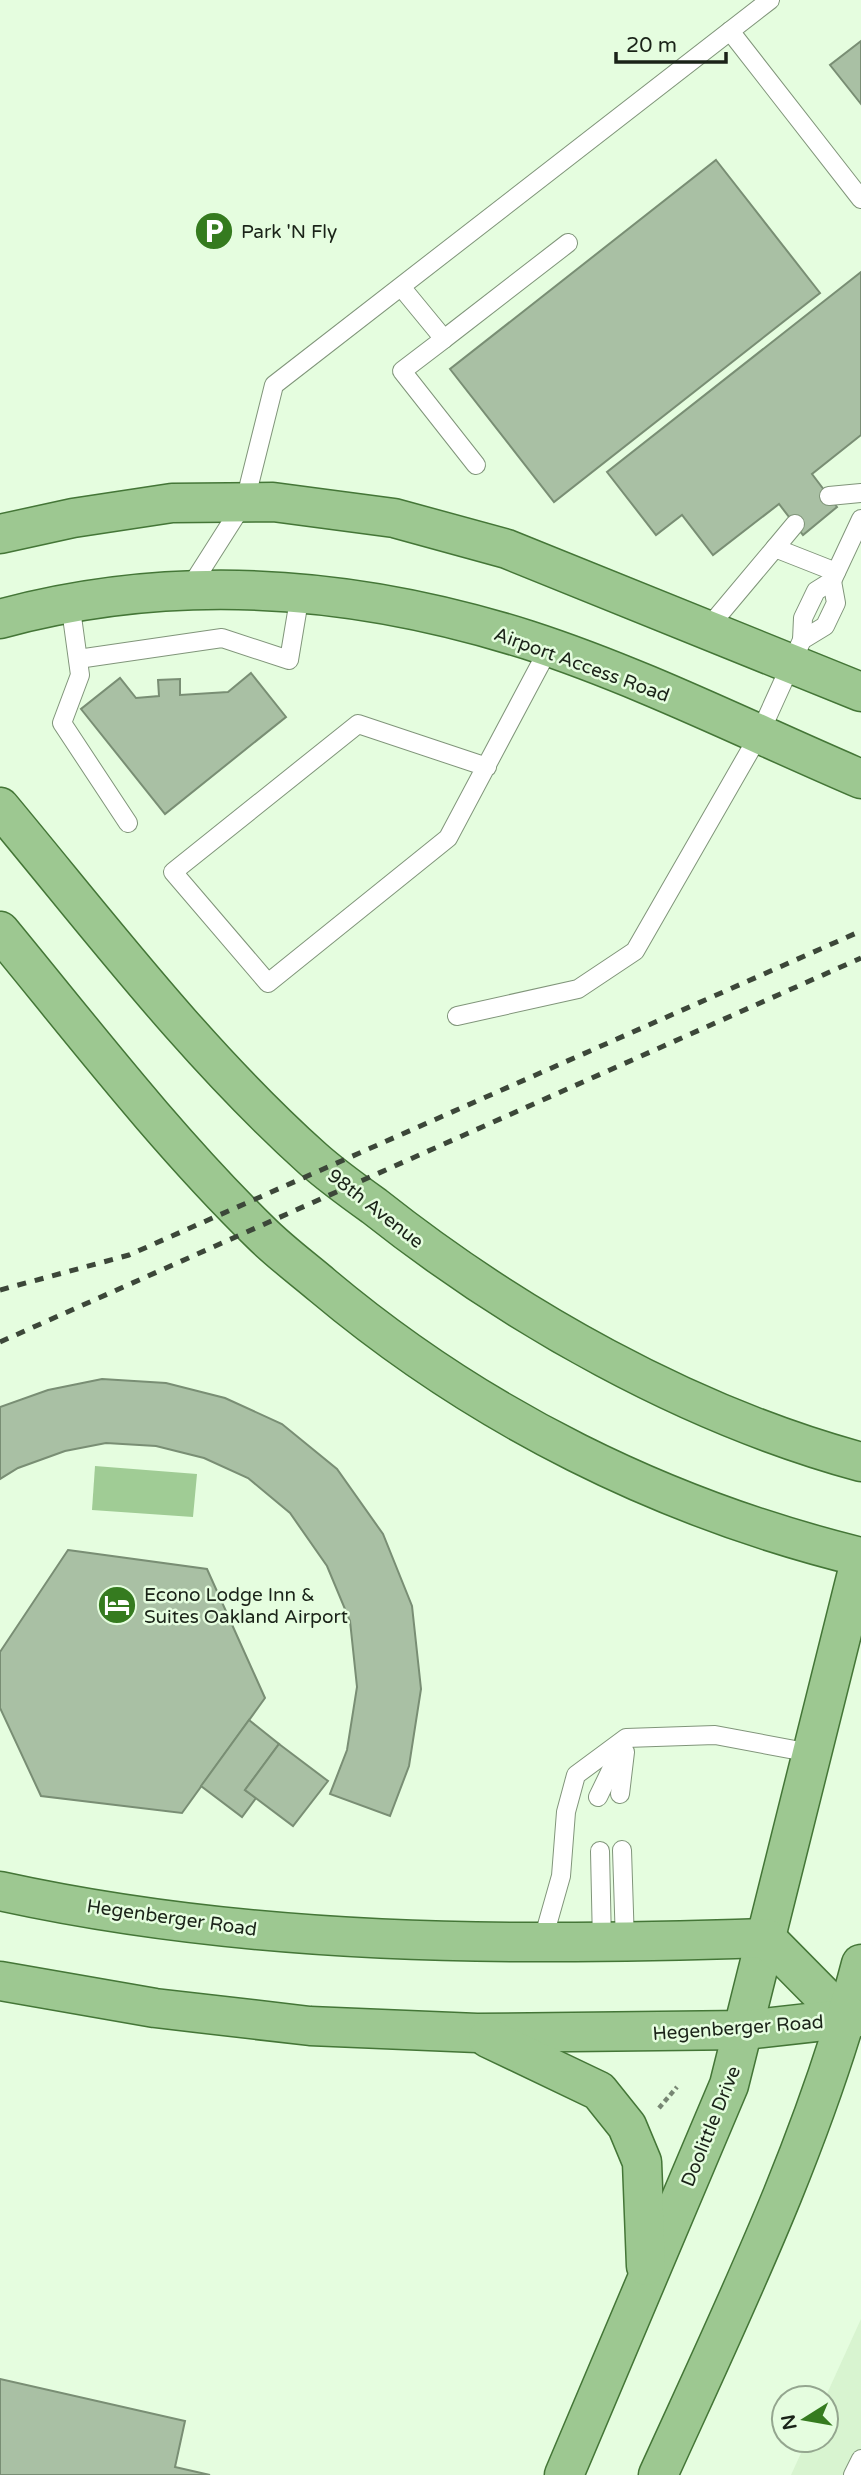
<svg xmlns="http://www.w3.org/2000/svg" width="861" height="2475" font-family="'Varela Round',sans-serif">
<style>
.built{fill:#d8f4d0}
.water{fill:#a0cc95}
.building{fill:#a9c0a4;stroke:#798e74;stroke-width:2}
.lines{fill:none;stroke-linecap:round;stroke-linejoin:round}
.service-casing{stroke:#80957a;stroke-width:20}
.primary-casing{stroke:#447637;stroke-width:41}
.path{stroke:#778673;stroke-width:4.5;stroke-dasharray:5 3.5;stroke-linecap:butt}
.service{stroke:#fff;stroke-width:18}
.primary{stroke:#9dc891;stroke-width:38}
.rail{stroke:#3c4739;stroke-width:5;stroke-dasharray:9 9;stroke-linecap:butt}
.labels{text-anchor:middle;stroke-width:5;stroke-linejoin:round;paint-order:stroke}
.poi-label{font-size:19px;fill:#1a2318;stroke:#e5fddf;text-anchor:start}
.street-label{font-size:19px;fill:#1a2318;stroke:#e5fddf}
</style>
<rect width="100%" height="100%" fill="#e5fddf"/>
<polygon class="built" points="861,2319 861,2475 791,2475 807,2440 826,2440 825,2398"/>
<polygon class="water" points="95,1466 197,1474 193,1517 92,1510"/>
<g class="building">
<polygon points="861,41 861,104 830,65"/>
<polygon points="716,160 820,293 554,502 450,369"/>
<polygon points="861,272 861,435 812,474 837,507 803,535 779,504 713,555 682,515 656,535 607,472"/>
<polygon points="251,673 286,717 165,814 81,709 120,678 136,698 159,696 158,680 180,679 180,695 228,692"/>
<polygon points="102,1379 166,1383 225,1398 282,1424 337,1469 383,1534 412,1606 421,1689 409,1766 390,1816 330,1794 347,1750 357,1687 350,1621 327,1566 290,1513 248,1478 204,1458 156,1446 106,1443 65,1451 18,1468 0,1479 0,1407 48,1390"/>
<polygon points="68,1550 207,1569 265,1698 182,1813 41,1796 0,1708 0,1652"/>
<polygon points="249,1720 279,1744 245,1790 256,1798 242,1817 201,1786"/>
<polygon points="279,1744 328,1781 293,1826 245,1790"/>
<polygon points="0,2379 185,2421 175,2467 210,2475 0,2475"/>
</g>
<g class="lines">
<g class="service-casing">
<g id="service">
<polyline points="730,31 861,199"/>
<polyline points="402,288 444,339 402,371 476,465"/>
<polyline points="444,339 568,243"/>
<polyline points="829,496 861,493"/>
<polyline points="775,548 795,524"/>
<polyline points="189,589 245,501 274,385 770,0"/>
<polyline points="70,602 80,675 62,723 128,823"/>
<polyline points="707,629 775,548 836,572"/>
<polyline points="802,640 803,618 816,591 832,581 861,519"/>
<polyline points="78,659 222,638 289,660 300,594"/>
<polyline points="487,767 358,724 173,872 268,983 448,838 549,648"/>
<polyline points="457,1016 578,989 635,951 759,735 802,640 825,626 836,603 832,581"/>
<polyline points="620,1794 625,1752"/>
<polyline points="598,1797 625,1741"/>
<polyline points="622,1850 625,1943"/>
<polyline points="600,1851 602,1943"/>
<polyline points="542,1943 561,1876 566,1812 576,1775 626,1738 715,1735 811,1753"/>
<polyline points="853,2475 861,2459"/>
</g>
</g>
<g class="primary-casing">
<g id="primary">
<polyline points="0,534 73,518 172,503 273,502 394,518 507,549 861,692"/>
<path d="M0,619C177,571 354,585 528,640C642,677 751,732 861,779"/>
<path d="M0,807C100,927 196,1054 313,1159C332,1176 353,1191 374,1206C514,1317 688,1415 861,1462"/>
<path d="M0,931C84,1033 166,1140 261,1233C280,1252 303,1269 323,1286C479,1417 664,1509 861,1557L729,2085L564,2475"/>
<path d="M0,1891C251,1946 510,1947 766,1938L847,2020"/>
<polyline points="0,1981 155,2008 310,2026 477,2033 745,2030 861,2017"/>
<polyline points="488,2038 599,2091 627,2126 642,2162 646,2266"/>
<path d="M658,2475C734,2308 815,2141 861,1964"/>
</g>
</g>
<polyline class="path" points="659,2108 677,2087"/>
<use href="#service" class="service"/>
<use href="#primary" class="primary"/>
<g class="rail">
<polyline points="0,1290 129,1255 861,931"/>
<polyline points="0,1342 861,958"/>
</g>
</g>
<defs>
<g id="parking-disc" transform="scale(2.0125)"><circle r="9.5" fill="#357b1f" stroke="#e5fddf"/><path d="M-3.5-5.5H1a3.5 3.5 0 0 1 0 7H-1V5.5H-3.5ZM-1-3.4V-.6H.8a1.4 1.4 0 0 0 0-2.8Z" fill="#fff"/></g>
<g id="hotel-disc" transform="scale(2.0125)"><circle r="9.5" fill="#357b1f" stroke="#e5fddf"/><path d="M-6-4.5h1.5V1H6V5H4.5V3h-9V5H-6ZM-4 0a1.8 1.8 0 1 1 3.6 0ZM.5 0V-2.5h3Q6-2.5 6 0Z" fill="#fff"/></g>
</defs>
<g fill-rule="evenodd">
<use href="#parking-disc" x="214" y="231"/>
<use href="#hotel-disc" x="117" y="1605"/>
</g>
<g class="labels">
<g class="poi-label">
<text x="241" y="238">Park 'N Fly</text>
<text x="144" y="1601">Econo Lodge Inn &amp;<tspan x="144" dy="22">Suites Oakland Airport</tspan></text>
</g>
<g class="street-label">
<text transform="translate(582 664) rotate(20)" y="7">Airport Access Road</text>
<text transform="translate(376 1208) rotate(38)" y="7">98th Avenue</text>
<text transform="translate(172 1917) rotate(8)" y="7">Hegenberger Road</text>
<text transform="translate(738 2027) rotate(-4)" y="7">Hegenberger Road</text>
<text transform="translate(710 2126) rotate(-68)" y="7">Doolittle Drive</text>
</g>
</g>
<g transform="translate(805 2419) rotate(259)"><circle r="33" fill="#e5fddf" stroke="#94a68f" stroke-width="2"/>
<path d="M0-5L12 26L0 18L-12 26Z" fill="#357b1f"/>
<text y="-10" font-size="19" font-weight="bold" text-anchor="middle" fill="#1a2318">N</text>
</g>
<path d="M616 52v10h110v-10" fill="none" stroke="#1a2318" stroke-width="3.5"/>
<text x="626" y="52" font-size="21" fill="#1a2318" stroke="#e5fddf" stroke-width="5" paint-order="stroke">20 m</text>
</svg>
